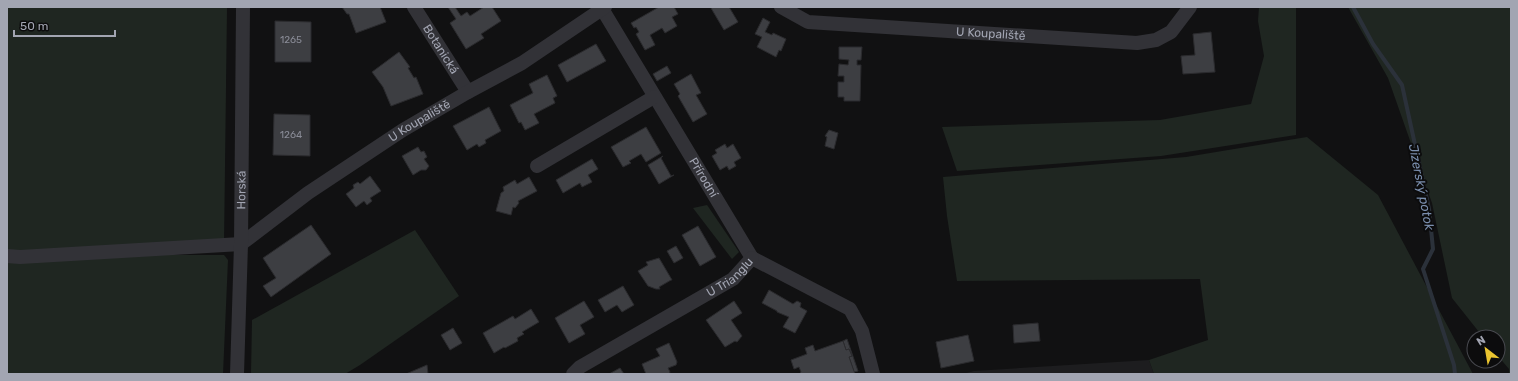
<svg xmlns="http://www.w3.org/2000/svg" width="1518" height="381" font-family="Rubik,sans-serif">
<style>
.built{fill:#1d1d1f}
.green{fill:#1f2621}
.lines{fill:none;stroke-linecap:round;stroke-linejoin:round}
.stream{stroke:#2b313a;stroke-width:4}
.building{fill:#3d3e42;stroke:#2b2b2e}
.minor{stroke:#323237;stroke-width:14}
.labels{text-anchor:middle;stroke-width:4;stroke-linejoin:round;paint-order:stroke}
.number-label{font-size:10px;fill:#898b96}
.street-label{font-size:12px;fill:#a2a5b2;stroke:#0c0c0d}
.water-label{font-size:13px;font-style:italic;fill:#7a8ead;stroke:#0c0c0d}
</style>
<rect width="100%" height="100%" fill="#111112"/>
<polygon class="built" points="1149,360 1154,374 962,374 974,371"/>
<g class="green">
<polygon points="7,7 227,7 224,244 13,251 7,249"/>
<polygon points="1259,7 1296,7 1296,135 1161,156 957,171 942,127 1160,120 1251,104 1264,56 1258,21"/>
<polygon points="1348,7 1511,7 1511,374 1509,374 1509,369 1498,356 1498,337 1483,337 1452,298 1432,203 1388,78"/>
<polygon points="1307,137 1378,195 1473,374 1154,374 1149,360 1208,340 1200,279 957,281 947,216 943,177 1186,157"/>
<polygon points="707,205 739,252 732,259 693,208"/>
<polygon points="415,230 459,296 360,365 345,374 251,374 252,320"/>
<polygon points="7,255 224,255 228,260 223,374 7,374"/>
</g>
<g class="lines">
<polyline class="stream" points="1353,7 1373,44 1402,85 1429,209 1433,249 1423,269 1454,365 1455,374"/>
</g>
<g class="building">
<polygon points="342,7 380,7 386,22 356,33 349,14 347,14"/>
<polygon points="448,7 455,7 461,16 467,12 470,16 484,7 492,7 501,21 481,34 484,38 466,49 450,23 456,19"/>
<polygon points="659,7 674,7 678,14 672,17 677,26 665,33 662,28 650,35 655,45 645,50 636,34 639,32 636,27 634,28 631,23"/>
<polygon points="713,7 729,7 738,22 724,30 711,8"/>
<polygon points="763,18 770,22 765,32 772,35 773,33 786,39 781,51 779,50 776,57 757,47 762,37 755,34"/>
<polygon points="275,21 311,22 311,62 275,62"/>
<polygon points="1211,32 1215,72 1183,74 1181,56 1195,55 1193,34"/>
<polygon points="596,44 606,61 567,82 558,65"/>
<polygon points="839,47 862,47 861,60 857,60 857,65 861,65 860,101 844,101 844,97 838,97 838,82 844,82 844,76 838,76 839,64 848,65 849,60 839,59"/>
<polygon points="399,52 410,67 408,68 414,78 416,77 423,94 391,106 383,87 372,72"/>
<polygon points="667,66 671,73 657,81 653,74"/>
<polygon points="691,74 701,93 696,95 707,114 693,122 678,96 680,94 674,84"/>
<polygon points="547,75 557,96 553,98 555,103 534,114 539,123 525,130 521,122 519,123 510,105 533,93 529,84"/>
<polygon points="489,107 501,131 485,140 486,143 479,147 477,144 467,150 453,126"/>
<polygon points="274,114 310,115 310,156 273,155"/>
<polygon points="646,127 661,153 646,162 641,154 629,161 631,163 623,167 611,147"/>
<polygon points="829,130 838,133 834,149 825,146 827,137 825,136"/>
<polygon points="725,144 727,148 733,144 741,158 734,162 736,166 729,170 727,166 720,170 712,156 717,153 715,150"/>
<polygon points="418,147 421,152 424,151 427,157 424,159 429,166 426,170 421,170 413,175 402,156"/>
<polygon points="663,156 661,158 671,176 674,175 659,184 648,165"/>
<polygon points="592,159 598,169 588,175 592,182 582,187 580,183 563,193 556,180"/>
<polygon points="370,176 381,191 370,198 372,201 367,205 364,201 356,207 346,194 354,188 353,185 358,182 360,184"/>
<polygon points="529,177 537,191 518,201 519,203 515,208 513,207 511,215 496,211 501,193 504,191 503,187 515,180 517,184"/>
<polygon points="311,225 331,254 271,297 263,286 276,278 263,258"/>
<polygon points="698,226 716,257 700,266 682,235"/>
<polygon points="676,246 683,258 674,263 667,251"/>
<polygon points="659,258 672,280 671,280 659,287 660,289 656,289 648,286 638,271 648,265 646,262"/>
<polygon points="623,286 634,305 622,312 617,305 605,312 598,300"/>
<polygon points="769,290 793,304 797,301 801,303 800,307 807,311 795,333 783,327 789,317 777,312 777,311 762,303"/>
<polygon points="584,301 594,317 580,325 585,334 569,343 555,318"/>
<polygon points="734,301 742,313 731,320 742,336 737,342 735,341 725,347 706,320"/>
<polygon points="531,309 539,322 522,332 524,334 517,338 518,341 505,348 504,347 494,353 483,333 513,316 515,319"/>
<polygon points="1038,323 1040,341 1014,343 1013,325"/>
<polygon points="453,328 462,343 450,350 441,335"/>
<polygon points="968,335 974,361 941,368 936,342"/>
<polygon points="847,339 858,371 854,372 849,357 852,356 849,349 846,350 843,341"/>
<polygon points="843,341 846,350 849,349 852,356 849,357 855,374 799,374 801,372 799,367 794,369 791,360 807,354 805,348 813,345 815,351"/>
<polygon points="669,343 677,362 676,365 668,368 670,372 669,374 646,374 642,364 660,356 656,349"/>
<polygon points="427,365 428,374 406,374"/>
<polygon points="620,368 624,374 609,374"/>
</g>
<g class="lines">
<g class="minor">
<path id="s1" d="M414,7L468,92"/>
<path id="s2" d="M601,7L752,258"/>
<path id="s3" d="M781,7L808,22L1137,43L1156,40L1171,32L1190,7"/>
<polyline points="537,166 654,97"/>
<path id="s4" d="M241,244L308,193L403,130L468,92L522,63L605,7"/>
<polyline points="7,256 20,257 241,244"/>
<polyline points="752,258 850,309 862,331 873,374"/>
<path id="s5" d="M237,374L241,244L243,7"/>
<path id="s6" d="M573,374L580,367L733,279L752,258"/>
</g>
</g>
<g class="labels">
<g class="number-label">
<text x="291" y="43">1265</text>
<text x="291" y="138">1264</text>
</g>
<g class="street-label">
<text dy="4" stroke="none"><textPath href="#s3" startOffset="214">U Koupaliště</textPath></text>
<text dy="4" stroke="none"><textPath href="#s1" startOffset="50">Botanická</textPath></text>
<text dy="4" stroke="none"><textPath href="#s4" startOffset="217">U Koupaliště</textPath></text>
<text dy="4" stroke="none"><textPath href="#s2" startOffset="199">Přírodní</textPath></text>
<text dy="4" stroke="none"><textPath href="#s5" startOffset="184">Horská</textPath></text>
<text dy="4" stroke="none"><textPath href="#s6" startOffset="185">U Trianglu</textPath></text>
</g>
<g class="water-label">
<text transform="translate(1422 187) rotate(79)" y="5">Jizerský potok</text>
</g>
</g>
<rect width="1518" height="381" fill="none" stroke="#a2a5b2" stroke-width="16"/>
<g transform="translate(1486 349) rotate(329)"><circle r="19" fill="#0c0c0d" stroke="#48494f"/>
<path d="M0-3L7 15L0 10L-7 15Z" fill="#ebc530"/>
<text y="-6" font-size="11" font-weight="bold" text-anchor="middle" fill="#a2a5b2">N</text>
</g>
<path d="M14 30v6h101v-6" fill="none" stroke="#a2a5b2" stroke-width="2"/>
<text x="20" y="30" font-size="12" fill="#a2a5b2" stroke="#0c0c0d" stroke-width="3" paint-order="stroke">50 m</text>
</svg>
